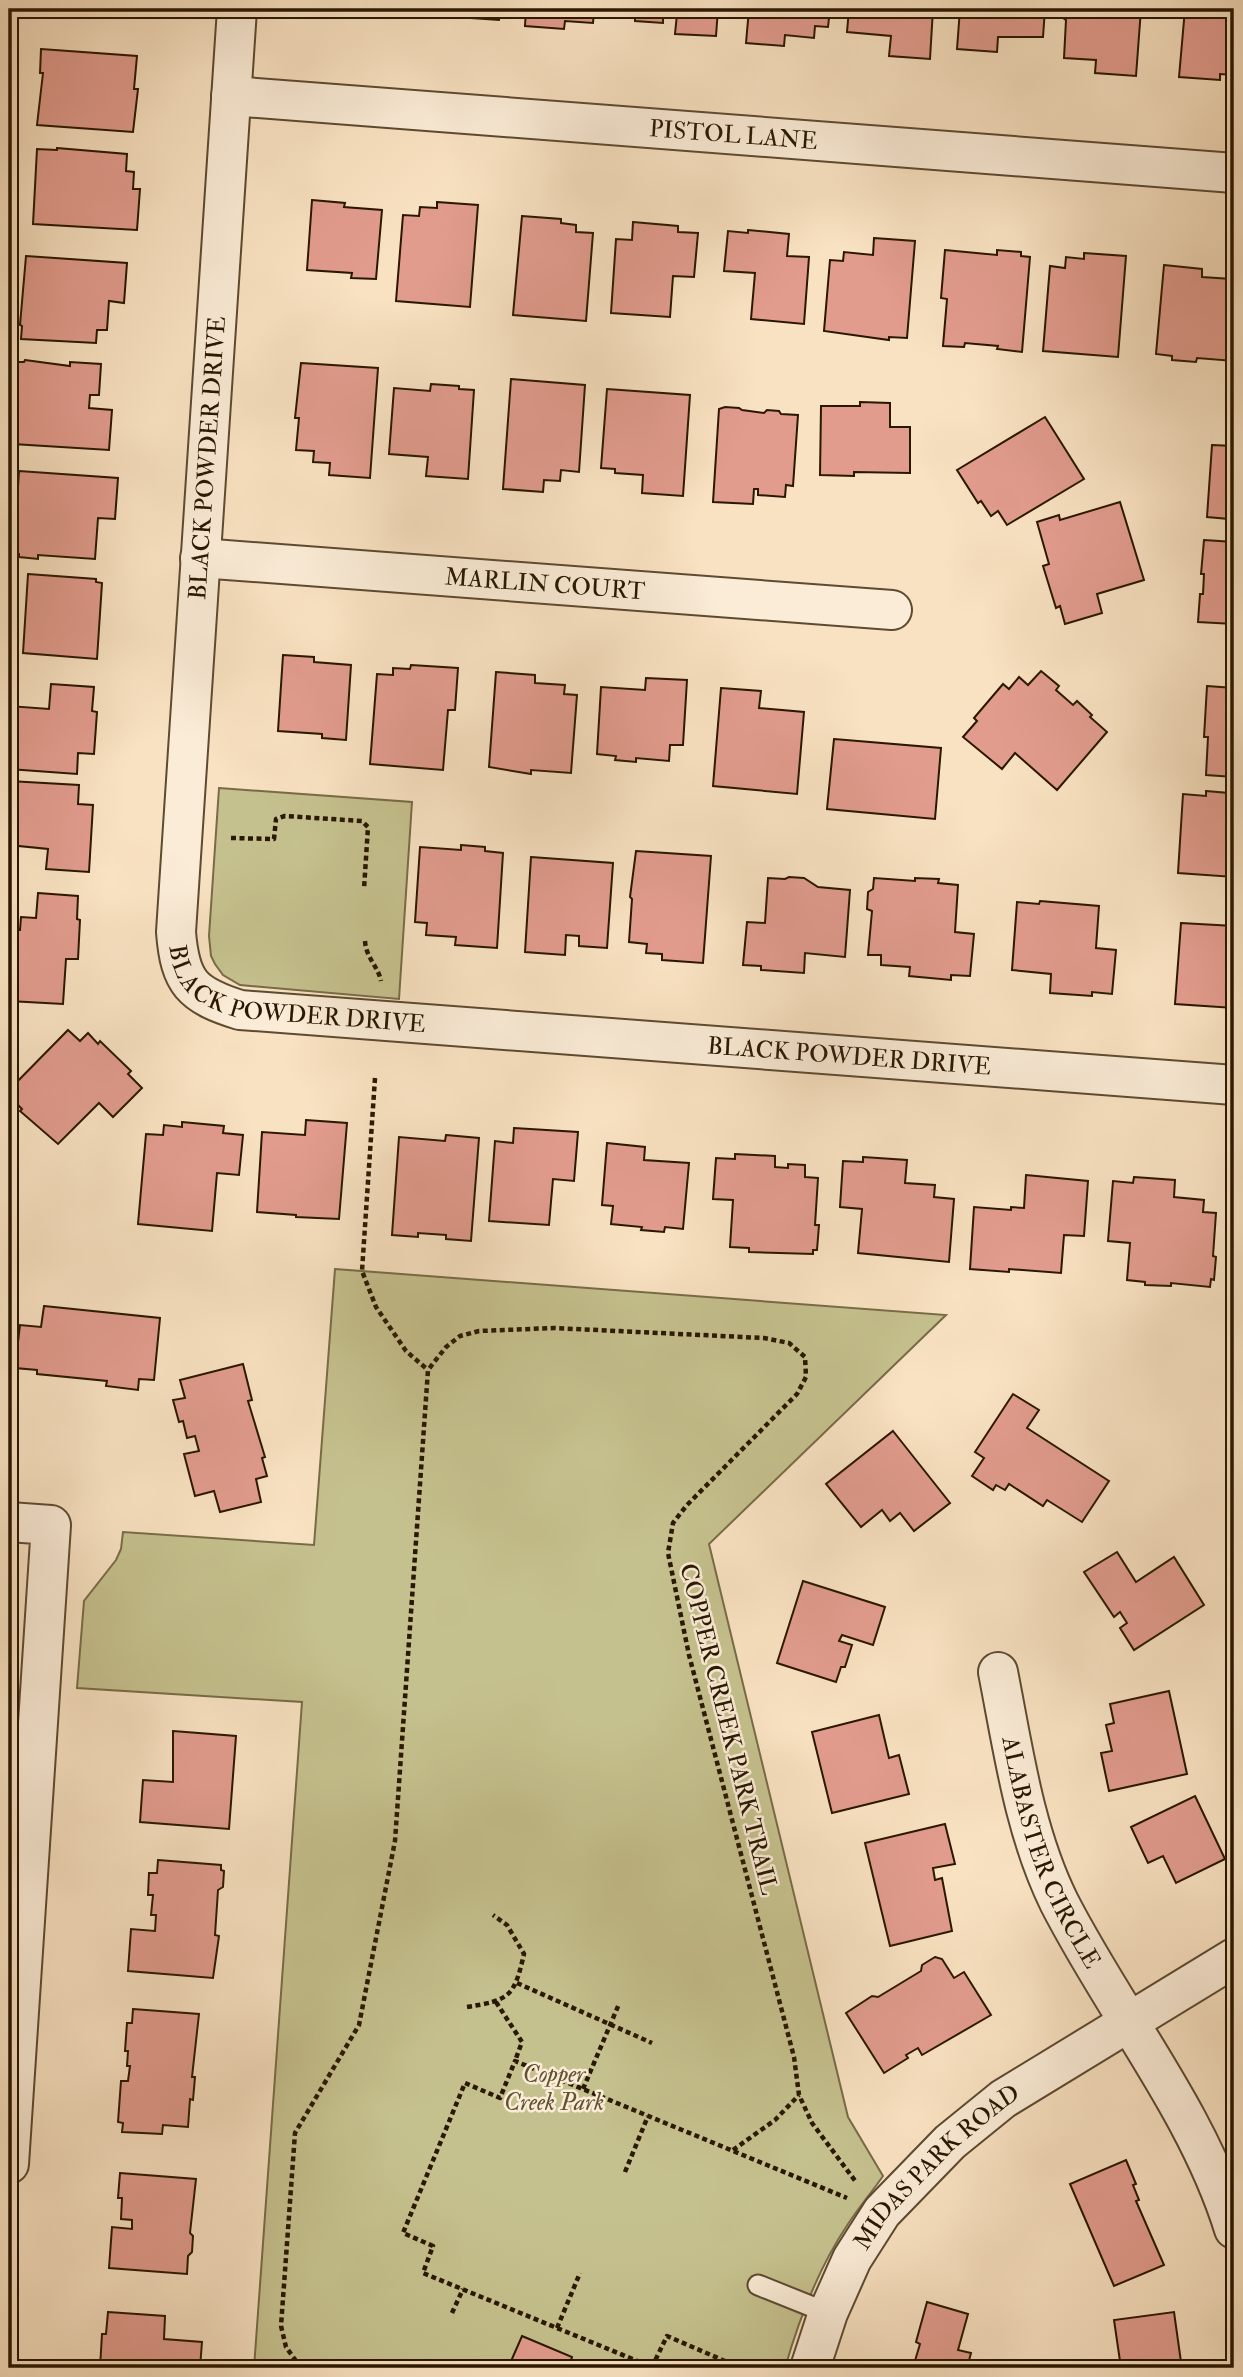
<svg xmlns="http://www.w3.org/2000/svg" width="1243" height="2377" font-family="'IM FELL Double Pica',serif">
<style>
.green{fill:#c5c18e;stroke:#776c47;stroke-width:2}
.building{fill:#e29c8e;stroke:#291700;stroke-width:2}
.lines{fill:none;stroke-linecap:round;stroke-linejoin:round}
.lane-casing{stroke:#5d4a30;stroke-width:23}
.street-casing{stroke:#5d4a30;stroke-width:42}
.path{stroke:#291700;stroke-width:4.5;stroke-dasharray:5 3.5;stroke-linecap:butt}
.lane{stroke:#fbecd7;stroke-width:19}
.street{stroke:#fbecd7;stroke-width:38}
.labels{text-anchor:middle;stroke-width:5;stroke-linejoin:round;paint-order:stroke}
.street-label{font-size:24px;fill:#291700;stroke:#fbecd7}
.park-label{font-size:24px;font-style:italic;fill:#605232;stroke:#fbecd7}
</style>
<rect width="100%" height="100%" fill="#f9e2c2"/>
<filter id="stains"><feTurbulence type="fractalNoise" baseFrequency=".00286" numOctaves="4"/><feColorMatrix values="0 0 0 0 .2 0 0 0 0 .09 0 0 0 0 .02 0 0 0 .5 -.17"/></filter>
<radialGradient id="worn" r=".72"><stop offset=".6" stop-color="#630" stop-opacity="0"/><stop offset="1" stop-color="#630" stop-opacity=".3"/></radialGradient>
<g class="green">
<polygon points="219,788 412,802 399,999 240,985 223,975 215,964 211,956 209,936"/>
<path d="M335,1269L946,1315L709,1544L848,2117L883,2176C872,2192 859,2207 848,2224C819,2267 799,2319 785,2368H254L302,1702L77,1688L84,1601L116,1560L121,1549L123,1532L314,1545Z"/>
</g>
<g class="building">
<polygon points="88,9 145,9 144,13"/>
<polygon points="346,9 367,9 367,13 346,11"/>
<polygon points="457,9 500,9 499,20 457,17"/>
<polygon points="526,9 609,9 608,13 594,12 593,23 565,21 564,29 525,26"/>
<polygon points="635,9 718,9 716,36 675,34 677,14 663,13 663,23 635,21"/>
<polygon points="749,9 830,9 828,27 815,26 814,38 785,35 784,46 746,43"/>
<polygon points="849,9 933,9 930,59 889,56 891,36 847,32"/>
<polygon points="960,9 1045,9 1043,37 998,37 997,52 957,49"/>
<polygon points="1064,9 1141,9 1136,76 1095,73 1096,60 1064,58 1066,20 1063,18"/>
<polygon points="1185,9 1234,9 1234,75 1220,74 1220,80 1179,77"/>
<polygon points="41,49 137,56 134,89 138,89 133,132 37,125 43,73 40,73"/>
<polygon points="57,148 127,154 126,171 134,172 133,189 140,189 137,230 33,224 37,149 57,150"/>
<polygon points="312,200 345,203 344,207 382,210 376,279 351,278 352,273 307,270"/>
<polygon points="437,202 478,205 470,307 396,301 403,215 419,216 420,207 437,208"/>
<polygon points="522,216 561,219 561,223 576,225 576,232 593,233 586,321 513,315"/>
<polygon points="633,222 678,226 678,232 698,233 694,277 673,276 670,317 611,313 616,239 632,240"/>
<polygon points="748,230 789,234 787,256 809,257 804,324 751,319 755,273 724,271 728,231 748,233"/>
<polygon points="874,238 915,241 907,338 889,337 889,340 824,331 830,260 843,261 844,252 873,255"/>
<polygon points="945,250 997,255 997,250 1021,252 1021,256 1030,257 1022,352 997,349 998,346 965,343 964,347 943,346 947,299 941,298"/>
<polygon points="1084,253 1126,256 1118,357 1043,351 1050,266 1065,268 1066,257 1084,259"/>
<polygon points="26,256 127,263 124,303 109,301 107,330 97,330 96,343 21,339 22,326 20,325"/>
<polygon points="1164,265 1202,269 1202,277 1232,279 1231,288 1234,288 1234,361 1197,358 1196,362 1172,360 1172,356 1156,354"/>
<polygon points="25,360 70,366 70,362 101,364 99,395 90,395 89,408 112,410 109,450 13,444 14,427 10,427 11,401 15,402 18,362 24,362"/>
<polygon points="301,363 378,368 370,478 329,475 330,463 313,462 314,451 296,450 299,418 295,418"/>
<polygon points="511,379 585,385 579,472 561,470 560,481 544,480 543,492 503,489"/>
<polygon points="431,384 459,386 459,389 474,390 468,479 426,476 428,457 389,454 394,388 430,391"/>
<polygon points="607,389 690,395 683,496 642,493 643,475 615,473 615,469 601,468"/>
<polygon points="860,402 890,403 890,427 910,427 910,473 854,472 854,476 820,475 821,406 860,406"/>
<polygon points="725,407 739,408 742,410 764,413 767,410 779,411 781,414 798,415 793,486 786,485 785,497 758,495 758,489 754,489 753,504 713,502 719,409"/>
<polygon points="1045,417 1084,479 1007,525 998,511 991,516 981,501 978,503 957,470"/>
<polygon points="1212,445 1234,446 1234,523 1229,522 1229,519 1207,517"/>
<polygon points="19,471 118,478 115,519 98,518 95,559 38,555 38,559 19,557 19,554 14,554 16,512 13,512 15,487 18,487"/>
<polygon points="1120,502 1144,580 1097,594 1102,613 1065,624 1060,606 1056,608 1043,566 1049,564 1037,522 1059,515 1060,520"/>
<polygon points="1204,540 1234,542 1234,624 1198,622 1200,594 1203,594 1204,574 1201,574"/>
<polygon points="28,574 96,579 96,582 102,583 97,659 23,653"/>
<polygon points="283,655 314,657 314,662 351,665 346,740 322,738 322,734 278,731"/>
<polygon points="411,665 458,668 455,710 448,710 443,770 370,764 377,674 393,675 393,668 410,669"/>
<polygon points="1041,671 1059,686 1056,690 1073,705 1077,701 1092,715 1090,717 1107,732 1057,790 1015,753 1002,769 963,737 977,721 974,718 1003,684 1009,689 1019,677 1028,685"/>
<polygon points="496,672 535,675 535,683 565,685 564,694 577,695 571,773 531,770 531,774 489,767"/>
<polygon points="646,678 687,680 683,745 670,745 669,761 636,758 636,762 615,760 616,756 597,754 601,687 645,690"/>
<polygon points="51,684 94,687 92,711 97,712 94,754 78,753 77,774 9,769 9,706 49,709"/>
<polygon points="1207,686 1234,688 1234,777 1206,775 1208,737 1204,737"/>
<polygon points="721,688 761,691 759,708 804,712 797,794 713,786"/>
<polygon points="834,739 941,748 935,819 827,809"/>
<polygon points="9,781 79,785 78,804 93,805 89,872 46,869 48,849 9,845"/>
<polygon points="1206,791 1229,793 1228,797 1234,798 1234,877 1178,873 1183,794 1206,796"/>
<polygon points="461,845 485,847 485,851 503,853 497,948 455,945 456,937 426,935 427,923 415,922 420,847 461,850"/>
<polygon points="636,851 711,856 703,963 662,960 662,954 646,953 647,944 629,942 632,899 630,897"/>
<polygon points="531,857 613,863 607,948 579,946 579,936 566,935 565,955 525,952"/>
<polygon points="789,877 804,878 818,887 850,890 845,957 805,953 804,973 761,970 761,966 743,965 747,922 765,923 768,878 785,879"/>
<polygon points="874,878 915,881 915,878 939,879 938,883 958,885 955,932 974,934 970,976 951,975 951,980 909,976 910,967 881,965 881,955 868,955 872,911 867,909 868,892 873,889"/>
<polygon points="38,893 78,896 77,919 80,920 78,959 66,959 63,1004 9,1001 9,929 20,930 21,917 36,918"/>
<polygon points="1040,901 1099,906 1096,948 1116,950 1112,994 1092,992 1092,996 1050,993 1051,974 1012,970 1017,902 1039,904"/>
<polygon points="1181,923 1234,926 1234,1008 1175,1004"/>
<polygon points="68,1030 80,1041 88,1033 98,1044 100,1041 131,1071 128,1074 142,1088 113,1117 99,1103 58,1144 20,1111 22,1109 9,1096 9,1090"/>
<polygon points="306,1120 347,1123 339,1219 296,1217 296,1215 257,1212 262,1132 305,1135"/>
<polygon points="182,1122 224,1126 223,1133 243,1135 239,1175 217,1173 212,1231 138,1224 146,1134 163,1135 164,1125 182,1127"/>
<polygon points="514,1128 578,1132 574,1181 553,1179 549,1225 489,1221 495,1141 513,1143"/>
<polygon points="446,1135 479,1138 471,1241 446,1239 446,1235 418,1233 418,1237 392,1235 399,1137 445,1141"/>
<polygon points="607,1143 645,1147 644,1160 689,1163 683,1229 665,1227 664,1232 641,1230 642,1227 611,1224 613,1206 602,1205"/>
<polygon points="735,1154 775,1156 775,1167 788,1168 788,1164 805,1165 805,1177 818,1178 815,1225 819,1225 817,1250 813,1250 813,1254 749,1252 749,1248 730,1247 733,1200 713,1199 716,1158 735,1159"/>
<polygon points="863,1157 907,1160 905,1183 935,1185 934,1197 954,1199 949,1262 858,1253 862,1209 840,1207 843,1161 863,1162"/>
<polygon points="1026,1175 1088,1181 1084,1236 1064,1235 1061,1273 1009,1269 1009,1272 970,1269 974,1207 1011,1210 1011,1207 1024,1208"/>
<polygon points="1134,1177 1175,1180 1174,1197 1204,1200 1203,1212 1216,1213 1213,1256 1216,1257 1214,1280 1211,1279 1210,1287 1171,1283 1171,1286 1145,1285 1145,1282 1127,1280 1130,1243 1108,1241 1113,1181 1133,1183"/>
<polygon points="44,1306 160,1318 154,1380 139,1379 138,1390 106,1386 107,1381 37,1374 37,1370 15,1368 20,1325 41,1327"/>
<polygon points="243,1364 252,1400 248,1401 265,1457 262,1458 267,1476 256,1479 261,1502 220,1512 214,1491 195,1496 184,1454 199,1451 195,1436 187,1438 183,1421 179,1422 173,1400 185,1398 180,1380"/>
<polygon points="1013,1394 1039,1410 1027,1428 1109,1481 1082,1522 1047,1500 1043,1506 1009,1484 1005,1490 996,1485 993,1490 972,1476 984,1458 975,1452"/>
<polygon points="893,1431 950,1503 914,1531 900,1513 890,1521 882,1510 861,1527 826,1484"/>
<polygon points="1117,1552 1136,1582 1174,1557 1204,1605 1134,1650 1120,1628 1127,1623 1120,1612 1114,1617 1084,1572"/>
<polygon points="803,1581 885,1607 873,1645 842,1635 839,1641 852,1645 845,1667 841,1667 836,1682 777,1663"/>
<polygon points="1169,1691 1187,1774 1109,1791 1101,1753 1112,1751 1106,1725 1114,1723 1110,1704"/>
<polygon points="879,1715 889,1758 899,1755 909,1794 832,1813 812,1732"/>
<polygon points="173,1731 236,1736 229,1829 140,1822 143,1780 173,1782"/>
<polygon points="1195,1796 1225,1859 1176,1883 1163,1856 1148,1863 1131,1827"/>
<polygon points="945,1824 955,1864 933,1868 935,1880 942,1878 952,1931 890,1946 865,1843"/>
<polygon points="158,1860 221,1865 221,1870 224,1871 223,1887 218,1890 215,1935 219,1936 213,1978 128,1971 131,1929 155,1931 156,1915 151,1915 153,1895 148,1895 149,1873 157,1873"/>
<polygon points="935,1957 942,1959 954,1978 964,1972 991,2015 922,2055 918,2048 906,2055 908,2058 884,2073 846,2013 872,1996 878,1997 921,1971 922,1965"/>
<polygon points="133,2009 199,2014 192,2077 195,2077 193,2100 190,2099 188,2127 163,2125 162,2134 122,2132 123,2123 118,2122 121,2081 128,2081 130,2066 127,2066 128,2051 125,2051 127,2023 132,2023"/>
<polygon points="1126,2160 1136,2184 1133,2185 1139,2200 1136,2201 1164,2265 1114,2286 1070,2184"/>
<polygon points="120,2173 196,2179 190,2233 193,2236 192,2252 188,2256 187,2274 109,2268 112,2227 132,2229 132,2220 121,2219 122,2198 118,2198"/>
<polygon points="927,2302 968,2314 958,2350 971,2353 967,2368 898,2368 900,2361 914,2364 920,2344 916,2342"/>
<polygon points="108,2312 165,2316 164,2339 202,2342 200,2368 100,2368 102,2334 106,2334"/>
<polygon points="1174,2312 1181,2362 1184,2361 1185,2368 1121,2368 1114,2320"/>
<polygon points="522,2336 572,2357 568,2368 508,2368"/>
</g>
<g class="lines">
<g class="lane-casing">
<polyline id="lane" points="758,2285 828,2313"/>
</g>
<g class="street-casing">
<g id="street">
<path id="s1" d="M237,9L176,932C180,983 192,995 240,1010L1234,1085"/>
<path id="s2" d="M231,96L1234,173"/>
<path id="s3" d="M200,558L892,610"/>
<polyline points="9,1522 51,1525 9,2164"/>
<path id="s4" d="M998,1672C1013,1748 1024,1831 1059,1902C1115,2012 1197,2110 1234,2229"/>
<path id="s5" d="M810,2368L828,2313L852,2259L882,2212L950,2142L1003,2099L1234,1958"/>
</g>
</g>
<g class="path">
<polyline points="231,838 274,839 276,819 285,816 362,821 368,827 364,889"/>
<path d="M365,941C366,958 378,966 381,981"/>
<polyline points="375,1078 362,1271 376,1307 406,1351 428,1370"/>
<polyline points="517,1983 652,2043"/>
<polyline points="496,2002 522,2042 515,2061"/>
<path d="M467,2007C510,2000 514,1997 524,1954L507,1925L493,1915"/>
<polyline points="583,2089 619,2004"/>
<polyline points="733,2150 775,2120 799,2095"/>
<polyline points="625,2172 648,2116"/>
<polyline points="452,2313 463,2289"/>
<polyline points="557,2328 580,2273"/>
<polyline points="301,2368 286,2347 281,2326 295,2133 359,2025 395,1841 428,1370 446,1347 460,1336 479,1331 554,1328 764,1338 789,1343 805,1357 806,1377 797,1394 687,1505 673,1523 668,1553 689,1655 794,2057 799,2095 812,2123 856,2182"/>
<polyline points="741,2368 667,2336 652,2367 423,2273 433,2246 403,2233 465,2083 500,2098 515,2061 847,2198"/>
</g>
<use href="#lane" class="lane"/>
<use href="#street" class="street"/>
</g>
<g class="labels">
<g class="street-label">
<text dy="8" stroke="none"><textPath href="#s2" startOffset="504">PISTOL LANE</textPath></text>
<text transform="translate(207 458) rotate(-86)" y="8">BLACK POWDER DRIVE</text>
<text dy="8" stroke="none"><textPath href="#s3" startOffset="346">MARLIN COURT</textPath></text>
<text dy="8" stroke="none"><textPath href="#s1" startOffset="1080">BLACK POWDER DRIVE</textPath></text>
<text dy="8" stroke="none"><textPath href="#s1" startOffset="1647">BLACK POWDER DRIVE</textPath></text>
<text transform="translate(729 1729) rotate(76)" y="8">COPPER CREEK PARK TRAIL</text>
<text dy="8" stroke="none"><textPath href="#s4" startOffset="189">ALABASTER CIRCLE</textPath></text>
<text dy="8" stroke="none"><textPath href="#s5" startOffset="243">MIDAS PARK ROAD</textPath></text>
</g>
<g class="park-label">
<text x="554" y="2082">Copper<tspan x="554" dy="28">Creek Park</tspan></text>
</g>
</g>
<rect width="1243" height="2377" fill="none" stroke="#f9e2c2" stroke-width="35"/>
<rect x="10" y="10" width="1222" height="2356" fill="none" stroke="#291700" stroke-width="3.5"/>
<rect x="18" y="18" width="1208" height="2342" fill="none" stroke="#291700" stroke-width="2"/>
<rect width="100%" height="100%" filter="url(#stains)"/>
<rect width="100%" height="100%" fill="url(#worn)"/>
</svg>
